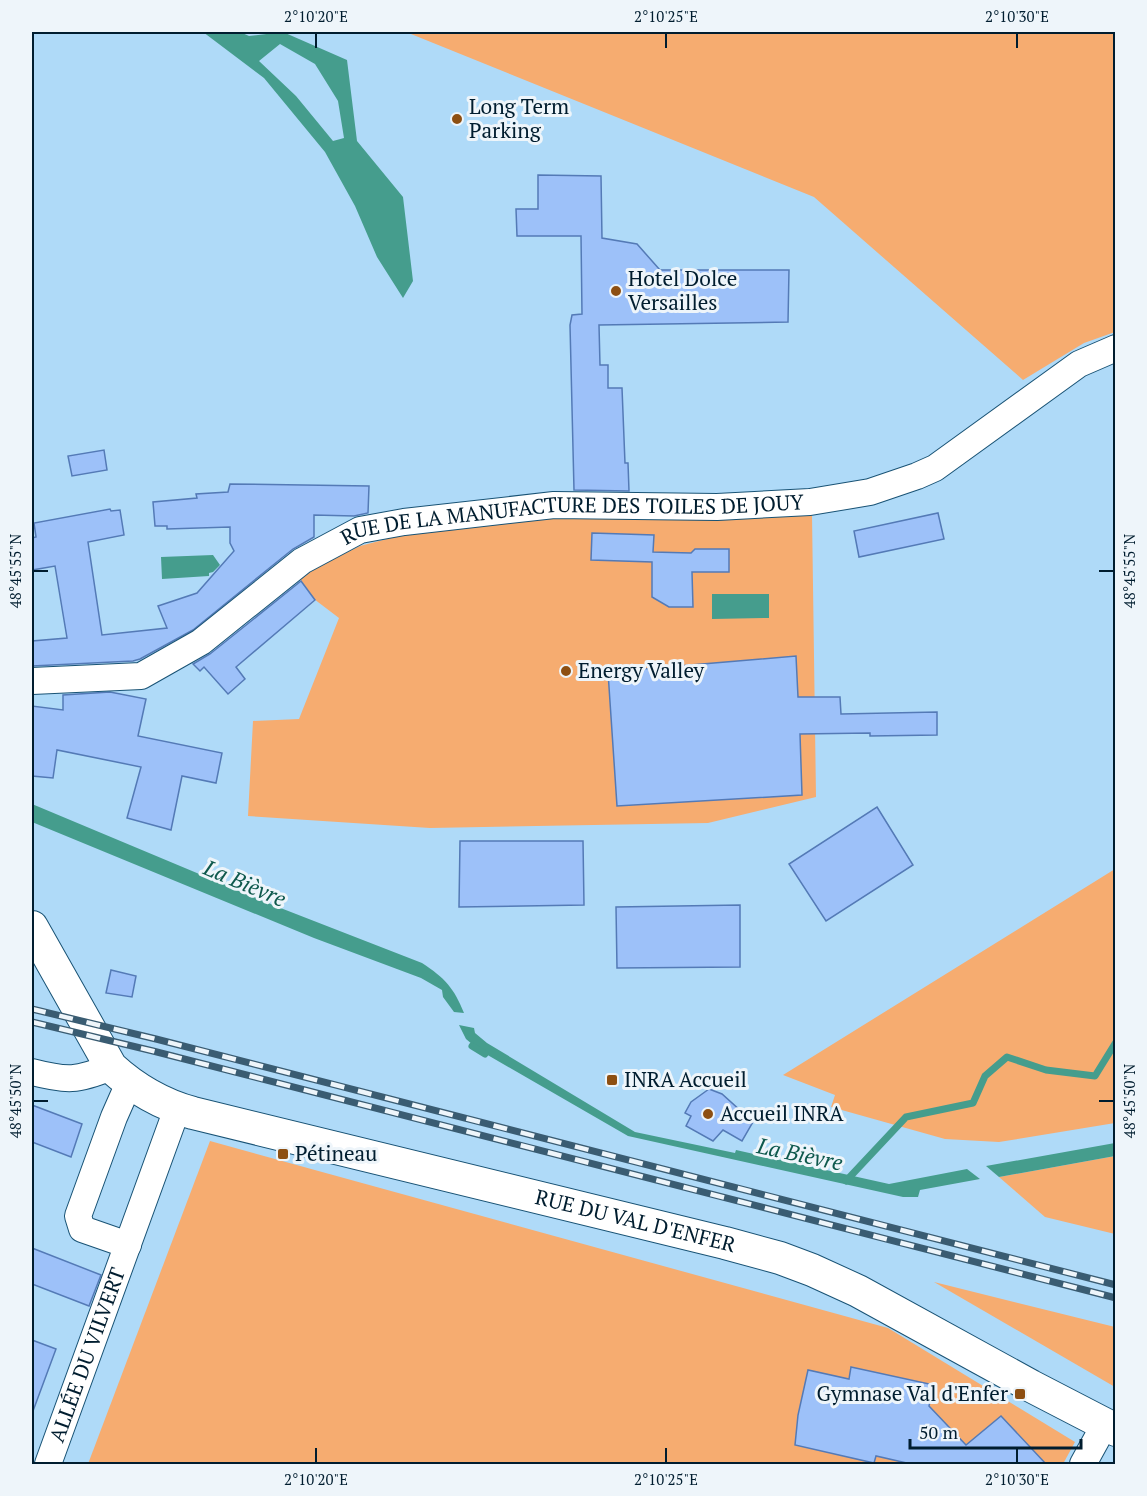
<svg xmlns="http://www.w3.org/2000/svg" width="1147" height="1496" font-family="'PT Serif',serif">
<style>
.green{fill:#f6ac70}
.water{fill:#459d8d;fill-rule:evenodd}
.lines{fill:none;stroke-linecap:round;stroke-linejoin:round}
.stream{stroke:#459d8d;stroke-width:7}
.building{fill:#9dc1f9;stroke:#547ab6;stroke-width:1.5}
.minor-casing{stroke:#195375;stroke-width:28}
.tertiary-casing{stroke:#195375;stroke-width:34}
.minor{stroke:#fff;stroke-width:26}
.tertiary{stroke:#fff;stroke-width:32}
.rail-casing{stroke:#3a5c72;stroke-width:7}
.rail{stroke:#eef5fa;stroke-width:4.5;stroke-dasharray:14;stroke-linecap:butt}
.ticks{fill:none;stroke:#001d2f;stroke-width:2}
.poi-dot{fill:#8d4f12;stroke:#eef5fa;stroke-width:2}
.labels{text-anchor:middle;stroke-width:6;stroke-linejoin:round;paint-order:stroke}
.poi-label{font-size:21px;fill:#001d2f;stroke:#eef5fa;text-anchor:start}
.street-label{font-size:21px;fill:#001d2f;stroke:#eef5fa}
.water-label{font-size:22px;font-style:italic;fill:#0f594d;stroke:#eef5fa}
.neatline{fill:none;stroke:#001d2f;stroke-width:2}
.ticks-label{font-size:15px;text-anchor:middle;fill:#001d2f}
</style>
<rect width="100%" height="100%" fill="#afdaf8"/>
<g class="green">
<polygon points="406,32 1115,32 1115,332 1084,343 1023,380 814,197"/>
<polygon points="812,515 816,797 708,823 430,828 248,816 253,721 299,719 339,618 314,599 298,576 360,546 402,535 543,517"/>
<polygon points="1115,869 1115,1123 999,1142 945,1139 831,1107 835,1095 783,1075"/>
<polygon points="210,1141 888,1328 1075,1442 1063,1464 88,1464"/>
<polygon points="1115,1156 1115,1234 1045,1217 999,1177"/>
<polygon points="934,1282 1115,1327 1115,1387"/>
</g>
<g class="water">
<path d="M203,32H240L249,36L283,32L347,60L357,141L403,197L413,281L403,298L377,257L355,206L325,152L264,78ZM280,44L315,64L338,101L344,138L333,141L296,96L259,61Z"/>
<polygon points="213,555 220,565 213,572 209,573 209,576 162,579 161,557"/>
<polygon points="712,594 769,594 769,618 712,619"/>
<path d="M32,804L278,907L422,963C445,978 454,988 464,1013L454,1012L443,997L442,990L421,978L314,938L32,822Z"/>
<polygon points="459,1025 474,1028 475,1033 487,1043 635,1132 735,1153 736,1150 889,1184 967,1169 980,1179 920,1190 918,1197 903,1197 628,1136 479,1050 466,1039"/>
<polygon points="1115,1143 1115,1156 999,1177 986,1166"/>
</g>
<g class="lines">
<g class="stream">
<polyline points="472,1046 485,1054"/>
<polyline points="846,1181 906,1117 973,1103 985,1076 1007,1057 1046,1070 1095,1076 1116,1042"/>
</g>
</g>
<g class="building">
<polygon points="538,175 601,176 602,238 637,244 660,270 789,270 788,322 599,325 600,365 608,365 608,388 622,388 625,463 628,463 629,491 574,490 570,325 572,315 582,314 581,236 517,236 516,209 538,209"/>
<polygon points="104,450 107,470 72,476 68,456"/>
<polygon points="230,484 369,486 368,513 354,516 314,515 314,537 293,549 193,630 140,659 133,661 32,666 32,641 67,638 55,566 32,570 32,538 36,537 34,523 110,509 111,511 120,510 124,535 88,542 102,635 167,628 158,606 197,593 234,551 230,543 230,527 167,529 167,526 155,526 153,502 197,498 196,494 228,492"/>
<polygon points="938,513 944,539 859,557 854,531"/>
<polygon points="592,533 654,535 653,552 691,553 695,549 729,549 729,572 692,572 693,607 669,607 652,597 652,562 591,560"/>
<polygon points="301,581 315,600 236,667 245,679 228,694 204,667 200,671 193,664 210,654"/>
<polygon points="796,656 798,697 840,697 841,714 937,712 937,735 870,736 870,733 800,734 802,795 617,806 608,672"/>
<polygon points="110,692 146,699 138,736 222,753 216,783 182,776 171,830 127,818 141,767 57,750 53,778 32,776 32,706 63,710 63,695"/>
<polygon points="877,807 913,865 826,921 789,864"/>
<polygon points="460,841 583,841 584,905 459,907"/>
<polygon points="740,905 740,967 617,968 616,907"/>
<polygon points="111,970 136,976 132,997 106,993"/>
<polygon points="709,1089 722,1094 753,1122 742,1141 723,1130 713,1141 686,1126 691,1116 685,1113 691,1102"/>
<polygon points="32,1105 82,1124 71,1157 32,1142"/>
<polygon points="32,1248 101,1275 89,1306 32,1284"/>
<polygon points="32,1340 56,1349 33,1411 32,1411"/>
<polygon points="851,1367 934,1385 929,1406 966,1445 1001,1416 1046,1464 911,1464 876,1456 874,1463 795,1445 798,1415 808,1370 849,1379"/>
</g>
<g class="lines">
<g class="minor-casing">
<g id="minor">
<path id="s1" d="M32,681L141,676L201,642L302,561L360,530L404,522L554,505L717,507L810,502L870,492L917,476L935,468L1079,364L1116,348"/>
<path d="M32,1072C67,1081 77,1081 111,1067"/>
<polyline points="128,1245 82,1229 78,1216 114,1117 129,1083"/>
<path id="s2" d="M48,1464L177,1109"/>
<polyline points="1083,1464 1105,1424"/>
</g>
</g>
<g class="tertiary-casing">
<g id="tertiary">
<path id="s3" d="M32,927L111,1067C135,1089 160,1104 193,1113L725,1243L780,1258L812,1270L858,1291L1031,1386L1116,1430"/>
</g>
</g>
<use href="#minor" class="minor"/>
<use href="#tertiary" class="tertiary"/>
<g class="rail-casing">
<g id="rail">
<polyline points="32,1009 156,1039 1116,1285"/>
<polyline points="32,1022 153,1051 1116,1298"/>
</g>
</g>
<use href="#rail" class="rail"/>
</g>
<path class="ticks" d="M316,33V48M666,33V48M1017,33V48M33,571H48M1099,571H1114M33,1101H48M1099,1101H1114M316,1448V1463M666,1448V1463M1017,1448V1463"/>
<g class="poi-dot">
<circle cx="457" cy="119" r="6"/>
<circle cx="616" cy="291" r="6"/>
<circle cx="566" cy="671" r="6"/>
<rect x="606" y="1074" width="12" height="12" rx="3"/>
<circle cx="708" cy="1114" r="6"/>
<rect x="277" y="1148" width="12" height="12" rx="3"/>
<rect x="1014" y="1388" width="12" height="12" rx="3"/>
</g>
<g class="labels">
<g class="poi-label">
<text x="469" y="114">Long Term<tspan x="469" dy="24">Parking</tspan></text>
<text x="628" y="286">Hotel Dolce<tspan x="628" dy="24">Versailles</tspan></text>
<text x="578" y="678">Energy Valley</text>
<text x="624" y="1087">INRA Accueil</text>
<text x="720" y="1121">Accueil INRA</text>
<text x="295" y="1161">Pétineau</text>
<text x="1008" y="1401" text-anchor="end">Gymnase Val d'Enfer</text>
</g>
<g class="street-label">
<text dy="7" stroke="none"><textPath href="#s1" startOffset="586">RUE DE LA MANUFACTURE DES TOILES DE JOUY</textPath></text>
<text dy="7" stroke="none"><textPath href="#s3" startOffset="711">RUE DU VAL D'ENFER</textPath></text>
<text dy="7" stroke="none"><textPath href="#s2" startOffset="116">ALLÉE DU VILVERT</textPath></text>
</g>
<g class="water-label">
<text transform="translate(245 883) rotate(23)" y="8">La Bièvre</text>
<text transform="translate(800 1154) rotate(12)" y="8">La Bièvre</text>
</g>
</g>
<rect width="1147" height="1496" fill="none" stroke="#eef5fa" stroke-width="66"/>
<path d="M910 1439v9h171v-9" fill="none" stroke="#001d2f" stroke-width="3"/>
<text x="919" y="1439" font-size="18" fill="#001d2f" stroke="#eef5fa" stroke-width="4.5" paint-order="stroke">50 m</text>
<rect x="33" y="33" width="1081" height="1430" class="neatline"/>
<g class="ticks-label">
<text x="316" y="22">2°10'20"E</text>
<text x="666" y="22">2°10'25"E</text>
<text x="1017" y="22">2°10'30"E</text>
<text transform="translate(16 571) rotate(-90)" y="5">48°45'55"N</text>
<text transform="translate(1130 571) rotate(-90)" y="5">48°45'55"N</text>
<text transform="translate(16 1101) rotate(-90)" y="5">48°45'50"N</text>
<text transform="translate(1130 1101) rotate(-90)" y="5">48°45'50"N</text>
<text x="316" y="1485">2°10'20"E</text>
<text x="666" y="1485">2°10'25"E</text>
<text x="1017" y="1485">2°10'30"E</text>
</g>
</svg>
